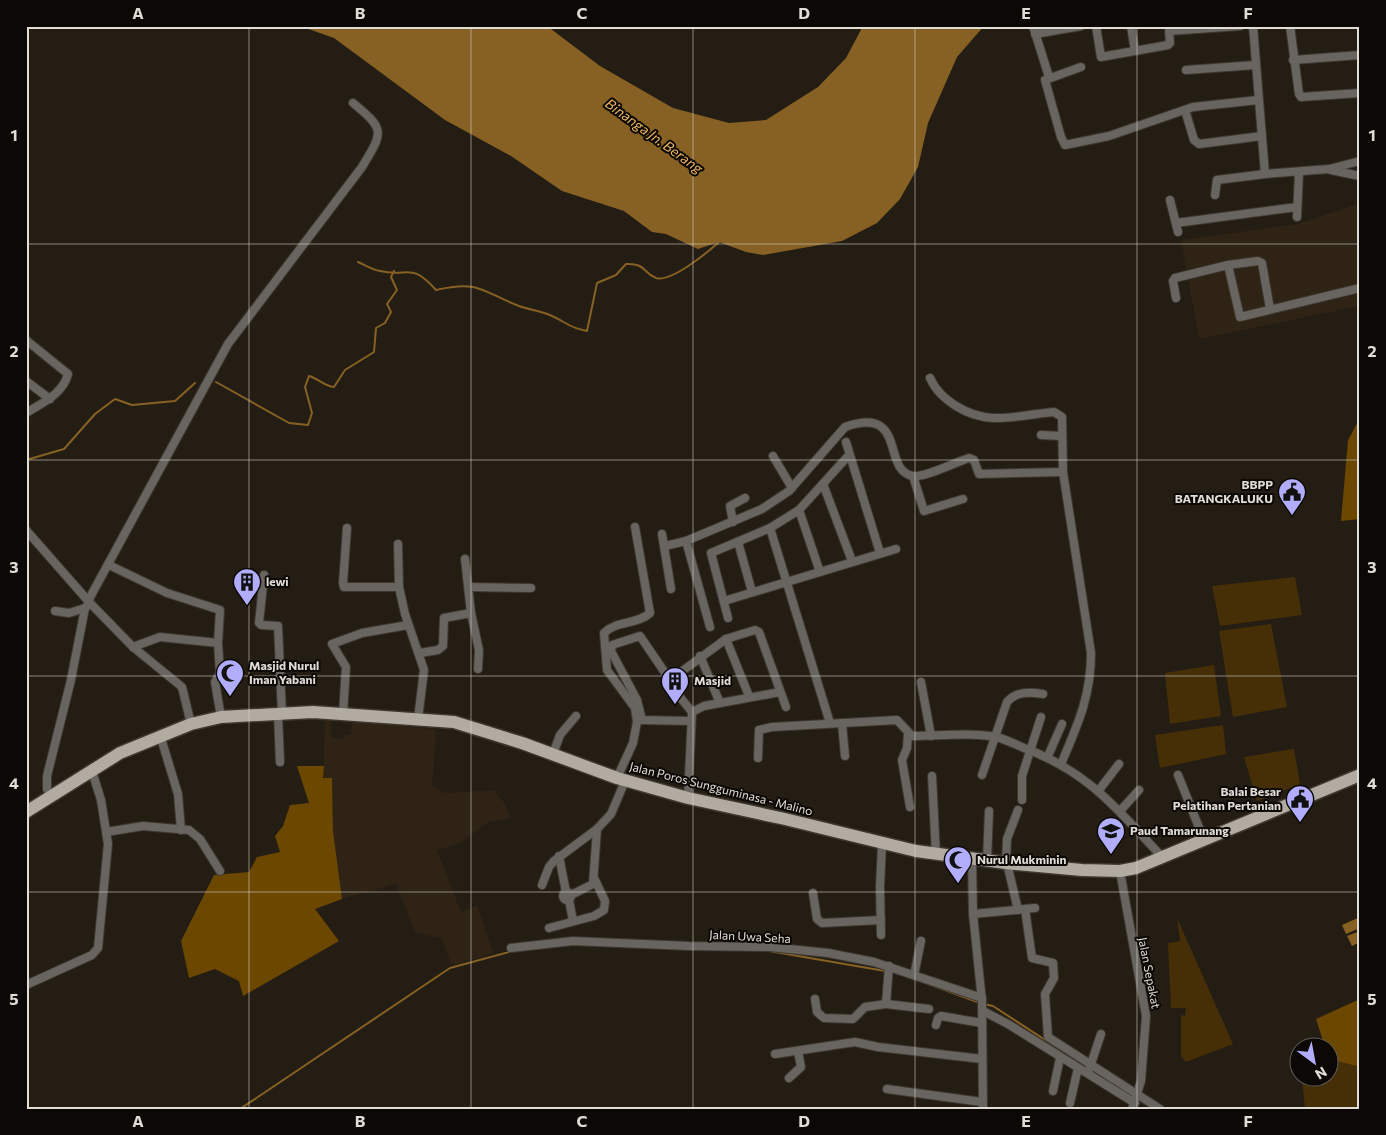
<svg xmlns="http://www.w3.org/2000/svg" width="1386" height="1135" font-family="Commissioner,sans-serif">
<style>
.built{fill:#2e2315}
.green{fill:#462f07}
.forest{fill:#6c4700}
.water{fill:#876123}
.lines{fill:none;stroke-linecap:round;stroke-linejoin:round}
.stream{stroke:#876123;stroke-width:2}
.minor-casing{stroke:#3e382f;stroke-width:10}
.primary-casing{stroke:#3e382f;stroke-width:15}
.minor{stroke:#686460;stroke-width:8}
.primary{stroke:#b2aba1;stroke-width:12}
.grid{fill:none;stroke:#e0dcd6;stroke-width:1;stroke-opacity:0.55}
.labels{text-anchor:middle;stroke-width:4;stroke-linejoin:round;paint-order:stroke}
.poi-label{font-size:12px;font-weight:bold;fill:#e0dcd6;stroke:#0b0805;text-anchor:start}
.street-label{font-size:12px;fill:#e0dcd6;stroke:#0b0805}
.water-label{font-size:14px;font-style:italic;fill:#eeb560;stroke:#0b0805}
.neatline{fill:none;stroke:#e0dcd6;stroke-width:2}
.grid-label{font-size:16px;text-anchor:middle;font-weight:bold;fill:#e0dcd6}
</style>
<rect width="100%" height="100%" fill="#241d14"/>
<g class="built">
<polygon points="1360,203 1360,306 1199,339 1181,240 1298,224"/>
<polygon points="325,719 331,720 331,738 345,739 344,735 351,735 352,721 434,729 436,733 432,785 445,793 494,790 505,804 510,818 488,822 461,843 437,850 460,910 463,912 477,905 493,952 483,957 455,964 451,963 441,938 415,933 396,884 342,899 333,831 332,778 323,778"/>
</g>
<g class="green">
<polygon points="1295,577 1302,615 1220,626 1212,586"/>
<polygon points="1271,624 1287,707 1233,717 1219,631"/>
<polygon points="1214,665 1221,716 1170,724 1165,673"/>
<polygon points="1223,725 1226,754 1160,768 1155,735"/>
<polygon points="1294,749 1300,784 1257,801 1244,757"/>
<polygon points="1177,918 1233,1044 1186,1062 1181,1056 1181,1015 1185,1016 1186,1008 1171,1008 1168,943 1180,941"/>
<polygon points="1329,1059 1360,1067 1360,1109 1305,1109 1302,1078 1328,1078"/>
</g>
<g class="forest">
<polygon points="1360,418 1360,519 1341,521 1348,440"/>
<polygon points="297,766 324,766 323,778 332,778 333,831 342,899 315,909 339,941 243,996 239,981 215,969 189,978 181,941 214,875 249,872 257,857 280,852 275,836 283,826 290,805 309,803"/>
<polygon points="1360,999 1360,1067 1329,1059 1328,1048 1325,1047 1316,1019"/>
</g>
<g class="water">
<polygon points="300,26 547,26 600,66 673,108 729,123 766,120 818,87 846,58 863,26 984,26 957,57 928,123 918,167 900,199 877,223 842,241 763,255 746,252 719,242 698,249 666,234 652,232 624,211 562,191 511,156 445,120 334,38"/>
<polygon points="1360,917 1360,928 1346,934 1342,925"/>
<polygon points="1360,931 1360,942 1352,946 1347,936"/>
</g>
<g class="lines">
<g class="stream">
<path d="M358,262C365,265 373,270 380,271C409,278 410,261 436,290C479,280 481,291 519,306C530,310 542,311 552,316C566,322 569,328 587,331L597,283L616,275L626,264C646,263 643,273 656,278C671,283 709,251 719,242"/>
<path d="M216,382L289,423L308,425L312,413L305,387L309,376C319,379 324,386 334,387L345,370L374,352L376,328L385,323L391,312L387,304L397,290L391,277L394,271"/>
<polyline points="26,460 64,449 95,414 115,399 132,405 175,401 195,383"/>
<polyline points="769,951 885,971"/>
<polyline points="923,982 980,1003"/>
<polyline points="984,1004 993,1006 1088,1068"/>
<polyline points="1092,1070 1112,1082"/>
<polyline points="240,1109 450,968 513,951"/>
</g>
<g class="minor-casing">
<g id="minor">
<polyline points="1033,26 1049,77"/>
<polyline points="1096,26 1101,57 1168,45 1170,43 1169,31 1240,26"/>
<polyline points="1131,26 1135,51"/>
<polyline points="1253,26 1265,174 1329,169 1360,161"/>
<polyline points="1290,26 1299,94 1301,97 1360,93"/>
<polyline points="1035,34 1081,26"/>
<polyline points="1293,60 1360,55"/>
<polyline points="1081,67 1045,80 1061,137 1065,145 1109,136 1193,107 1258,100"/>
<polyline points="1186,70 1255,65"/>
<polyline points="1185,110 1194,140 1199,144 1262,136"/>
<polyline points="1331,170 1360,176"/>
<polyline points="1215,195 1217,180 1265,174"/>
<polyline points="1170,200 1178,232"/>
<polyline points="1297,217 1299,172"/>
<polyline points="1176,223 1297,207"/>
<polyline points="1228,265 1240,317 1360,288"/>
<polyline points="1176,298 1173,281 1175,278 1228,265 1258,261 1262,263 1270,309"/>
<path d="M26,340L68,374C63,394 42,403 26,413"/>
<path d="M930,378C936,391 944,398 956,406C990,427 1017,415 1054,412L1062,417L1063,472L1091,653C1091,696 1078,724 1061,764"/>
<polyline points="26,381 50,399"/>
<polyline points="1041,435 1061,436"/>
<polyline points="846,442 880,553"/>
<polyline points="773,456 792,488"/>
<polyline points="913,476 924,511 963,499"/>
<polyline points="823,484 852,561"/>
<polyline points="799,510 820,572"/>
<polyline points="733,522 730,506 745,498"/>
<polyline points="347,528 343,583 344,587 399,587"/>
<polyline points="770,528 830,723"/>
<polyline points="26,530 90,603 133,647 182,687 191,724"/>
<polyline points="662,534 671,589"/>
<polyline points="686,541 710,627"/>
<polyline points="738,542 752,592"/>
<polyline points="398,544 399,587 405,614 424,670 418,719"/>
<path d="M665,546L686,541L762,509L789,491L845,427C908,405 881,471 913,476C924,478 956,462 969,458L974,460L979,474L1063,472"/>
<polyline points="109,565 167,593 220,610 218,643"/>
<polyline points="264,575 259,623 261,625 278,626 282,714"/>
<polyline points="469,587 531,588"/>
<path d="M88,601L228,344L362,167C383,132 386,130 353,103"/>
<polyline points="724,601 896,549"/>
<polyline points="55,611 69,613 85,608"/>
<polyline points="471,613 479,650 478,669"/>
<polyline points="728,618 711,553 770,528 799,510 849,455"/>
<polyline points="726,639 749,696"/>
<polyline points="133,647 160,637 218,643 220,673 215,682 221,717"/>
<polyline points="420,653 438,650 443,646 444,618 471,613 465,559"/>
<polyline points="700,656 720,703"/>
<polyline points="670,680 640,636 612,645 611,651 637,700 642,720 691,721"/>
<polyline points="921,682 931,736"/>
<polyline points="692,712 671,686 670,680 726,639 755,630 759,632 786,707"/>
<polyline points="278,714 280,762"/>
<polyline points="343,714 346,667 332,644 362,633 408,625"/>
<polyline points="842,723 845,756"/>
<polyline points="908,733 907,748 902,760 910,807"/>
<polyline points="160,735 178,794 181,830"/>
<polyline points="553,754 560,735 576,716"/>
<polyline points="1048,756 1062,724"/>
<path d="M758,758L759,730L772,727L897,720L912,736C939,736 968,732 996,737C1005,739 1015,744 1024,748C1089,772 1117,809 1163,858"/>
<path d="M982,775L1007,702C1016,691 1030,692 1043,694"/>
<polyline points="1178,775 1204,840"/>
<polyline points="932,776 936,855"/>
<path d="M617,778L633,743L637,722L635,708L607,670L604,633C617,620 637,625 650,613L635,527"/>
<polyline points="1099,790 1119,764"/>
<polyline points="51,796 47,789 47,776 71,680 85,608 90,603"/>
<polyline points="688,798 692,712 704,706 780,692"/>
<polyline points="1022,800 1022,776 1041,717"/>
<polyline points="1120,811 1139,790"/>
<polyline points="106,832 143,826 189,830 200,839 220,871"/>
<polyline points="559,856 566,892"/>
<polyline points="972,859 973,914 982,1001 983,1109"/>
<polyline points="987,861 989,811"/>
<polyline points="1006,863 1007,839 1018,810"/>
<polyline points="1007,863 1018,910"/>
<polyline points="1120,871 1146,1016 1141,1081 1132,1109"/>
<polyline points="542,885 549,867 554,861 597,829"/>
<circle cx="567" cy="896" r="4"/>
<polyline points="813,893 817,919 822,923 881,920"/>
<polyline points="571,895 593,884 597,829 611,814 625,781"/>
<polyline points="569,900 573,921"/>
<polyline points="1025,909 1032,958 1053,963 1054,978 1045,994 1048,1037 1160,1109"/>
<polyline points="973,914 1035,908"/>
<polyline points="549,928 594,916 604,910 605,901 595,880"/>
<polyline points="881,935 880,887 882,844"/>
<polyline points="511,948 573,941 689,946 770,947 828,953 874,962 982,998"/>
<polyline points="914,975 921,941"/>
<polyline points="26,985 92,955 98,948 108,844 101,800 92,771"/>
<polyline points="815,999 817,1012 824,1018 853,1019 865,1007 886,1004 889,966"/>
<polyline points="886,1004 929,1009"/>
<polyline points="983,1011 1008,1024 1135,1103"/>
<polyline points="936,1025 938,1018 941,1016 982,1023"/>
<polyline points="775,1054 855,1042 878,1047 982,1059"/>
<polyline points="1089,1070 1101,1034"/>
<polyline points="789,1078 801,1067 798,1051"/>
<polyline points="887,1089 982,1102"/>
<polyline points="1053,1091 1060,1058"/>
<polyline points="1070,1103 1078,1068"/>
</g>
</g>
<g class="primary-casing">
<polyline id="primary" points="26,812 120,753 191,724 221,717 313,712 454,722 522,743 617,778 688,798 785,819 916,851 1006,863 1082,870 1120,871 1136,868 1360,775"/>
</g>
<use href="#minor" class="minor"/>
<use href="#primary" class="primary"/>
</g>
<path class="grid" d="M249,26V1109M471,26V1109M693,26V1109M915,26V1109M1137,26V1109M26,244H1360M26,460H1360M26,676H1360M26,892H1360"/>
<defs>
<g id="civic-pin" transform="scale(1.4375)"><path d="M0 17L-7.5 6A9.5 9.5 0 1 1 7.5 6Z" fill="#b1adfa" stroke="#0b0805"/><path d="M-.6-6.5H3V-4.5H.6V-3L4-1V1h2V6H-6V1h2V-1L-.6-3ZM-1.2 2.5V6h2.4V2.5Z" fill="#111"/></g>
<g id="building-pin" transform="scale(1.4375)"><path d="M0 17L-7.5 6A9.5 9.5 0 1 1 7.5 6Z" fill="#b1adfa" stroke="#0b0805"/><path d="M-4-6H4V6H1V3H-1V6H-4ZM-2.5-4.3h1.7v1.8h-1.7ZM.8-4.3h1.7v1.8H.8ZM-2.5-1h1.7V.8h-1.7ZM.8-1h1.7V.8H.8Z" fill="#111"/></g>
<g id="mosque-pin" transform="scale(1.4375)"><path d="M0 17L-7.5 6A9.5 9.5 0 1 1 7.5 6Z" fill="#b1adfa" stroke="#0b0805"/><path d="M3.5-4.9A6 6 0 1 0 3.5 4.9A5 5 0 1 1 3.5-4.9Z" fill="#111"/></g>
<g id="school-pin" transform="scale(1.4375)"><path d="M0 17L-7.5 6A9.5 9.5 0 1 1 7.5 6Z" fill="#b1adfa" stroke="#0b0805"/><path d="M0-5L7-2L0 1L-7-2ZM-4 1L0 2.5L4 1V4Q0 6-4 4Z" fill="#111"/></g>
</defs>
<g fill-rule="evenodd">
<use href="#civic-pin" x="1292" y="492"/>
<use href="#building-pin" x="247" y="582"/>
<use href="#mosque-pin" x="230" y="673"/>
<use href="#building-pin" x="675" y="681"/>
<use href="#civic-pin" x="1300" y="799"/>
<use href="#school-pin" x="1111" y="831"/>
<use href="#mosque-pin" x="958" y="860"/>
</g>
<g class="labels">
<g class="poi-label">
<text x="1273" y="489" text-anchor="end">BBPP<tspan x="1273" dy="14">BATANGKALUKU</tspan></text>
<text x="266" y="586">lewi</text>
<text x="249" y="670">Masjid Nurul<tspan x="249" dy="14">Iman Yabani</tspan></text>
<text x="694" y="685">Masjid</text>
<text x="1281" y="796" text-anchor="end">Balai Besar<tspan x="1281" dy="14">Pelatihan Pertanian</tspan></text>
<text x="1130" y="835">Paud Tamarunang</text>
<text x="977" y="864">Nurul Mukminin</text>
</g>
<g class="street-label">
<text transform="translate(721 789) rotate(14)" y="4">Jalan Poros Sungguminasa - Malino</text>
<text transform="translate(750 937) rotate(3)" y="4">Jalan Uwa Seha</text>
<text transform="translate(1149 973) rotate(79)" y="4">Jalan Sepakat</text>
</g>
<g class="water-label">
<text transform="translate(654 136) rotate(36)" y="5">Binanga Jn. Berang</text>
</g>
</g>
<rect width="1386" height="1135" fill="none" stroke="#0b0805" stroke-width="55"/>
<g transform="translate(1314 1062) rotate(148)"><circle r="24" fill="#0b0805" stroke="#605d59"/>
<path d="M0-4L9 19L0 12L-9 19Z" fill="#b1adfa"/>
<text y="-8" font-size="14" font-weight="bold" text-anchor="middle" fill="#e0dcd6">N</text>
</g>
<rect x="28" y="28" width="1330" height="1080" class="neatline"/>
<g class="grid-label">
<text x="138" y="19">A</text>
<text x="360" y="19">B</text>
<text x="582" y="19">C</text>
<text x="804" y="19">D</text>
<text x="1026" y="19">E</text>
<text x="1248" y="19">F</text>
<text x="14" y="141">1</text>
<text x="1372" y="141">1</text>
<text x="14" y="357">2</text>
<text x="1372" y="357">2</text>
<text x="14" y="573">3</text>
<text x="1372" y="573">3</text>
<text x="14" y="789">4</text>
<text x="1372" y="789">4</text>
<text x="14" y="1005">5</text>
<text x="1372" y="1005">5</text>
<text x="138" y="1127">A</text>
<text x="360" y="1127">B</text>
<text x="582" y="1127">C</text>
<text x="804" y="1127">D</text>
<text x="1026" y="1127">E</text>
<text x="1248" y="1127">F</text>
</g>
</svg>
